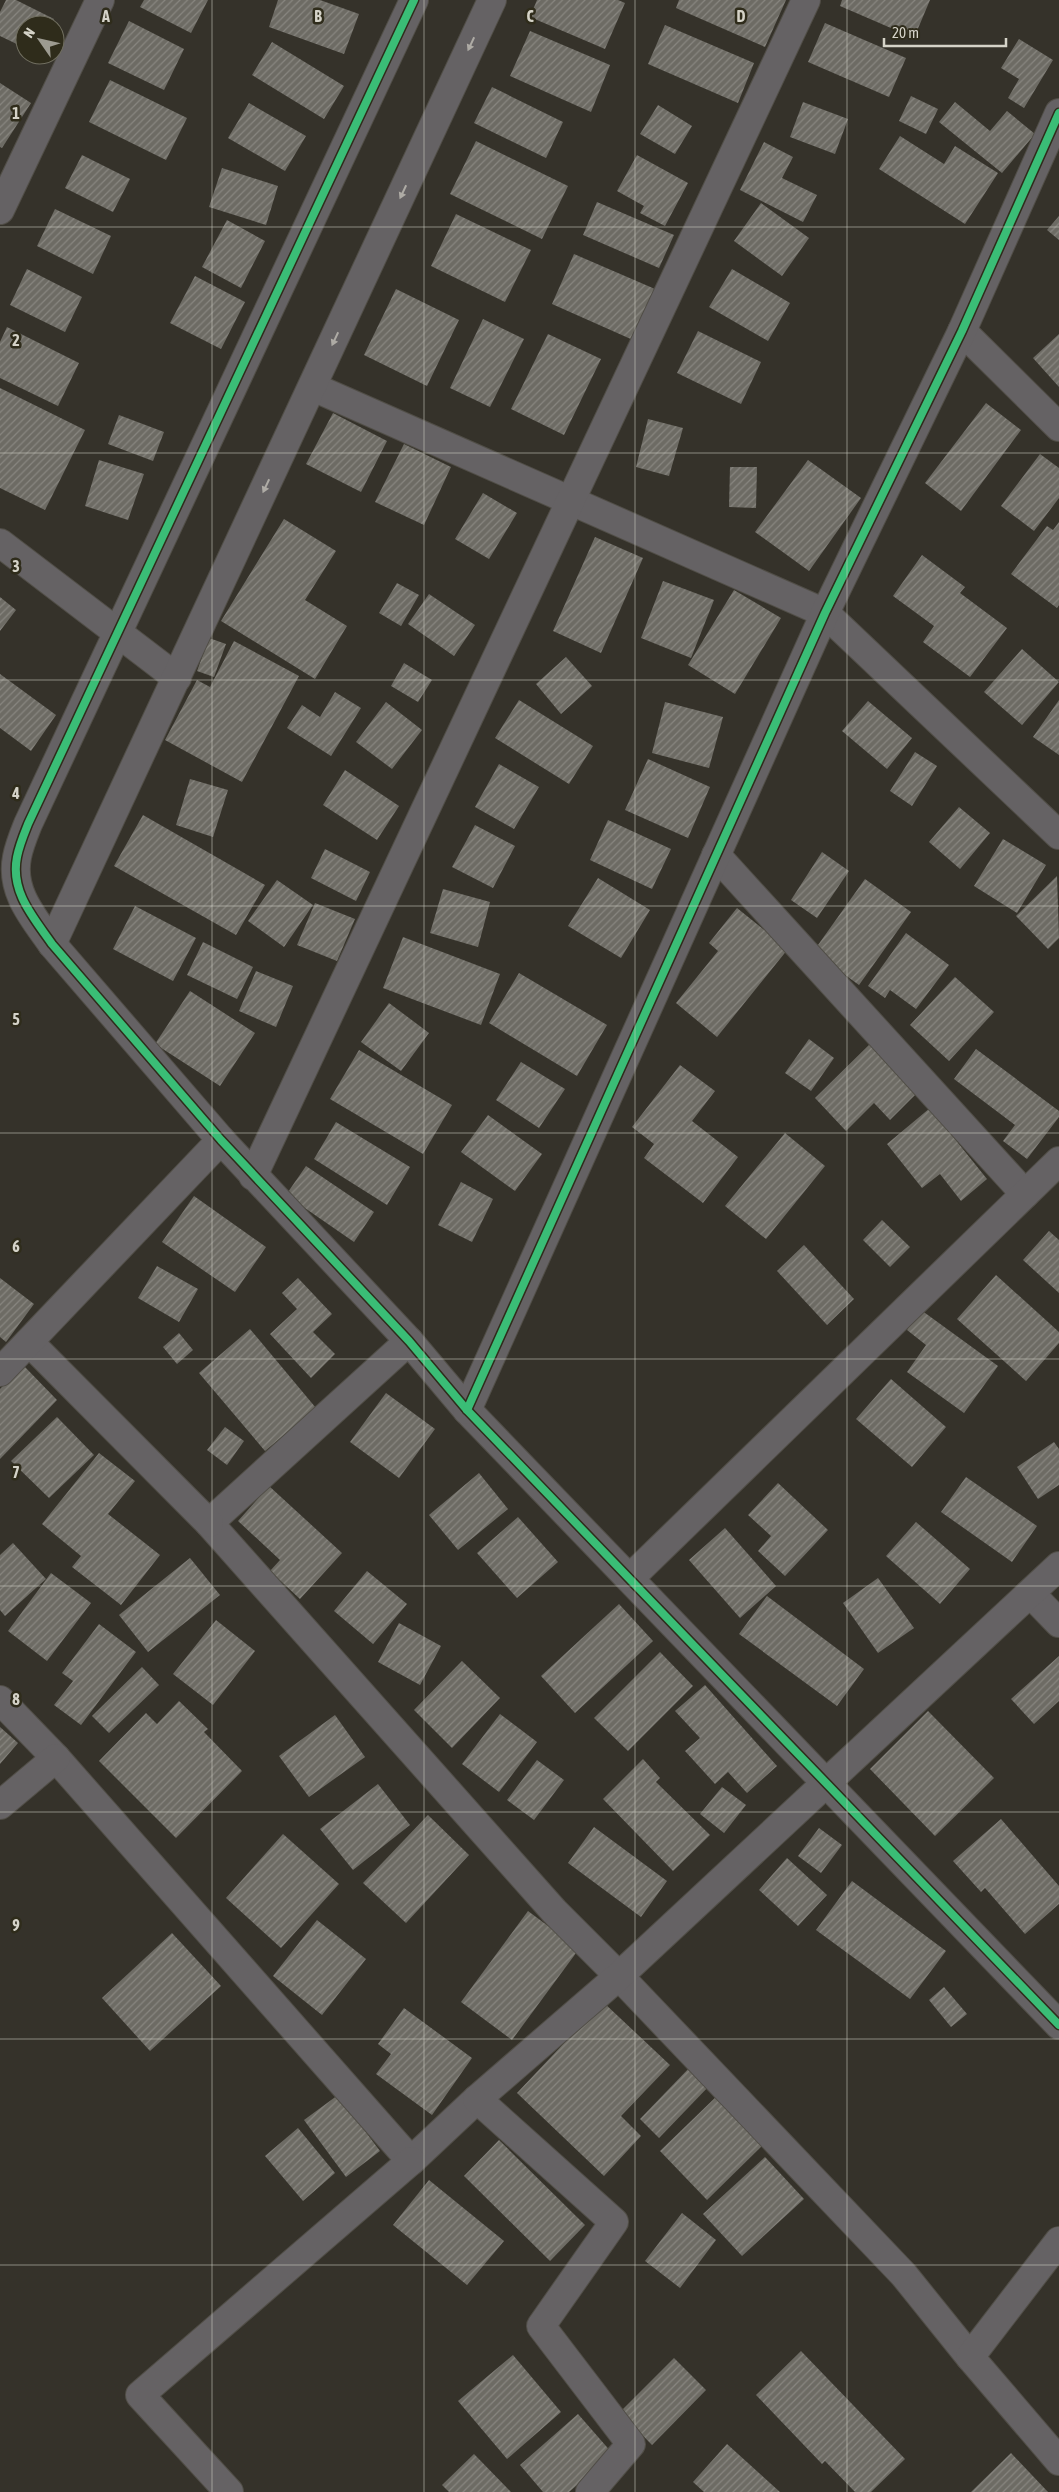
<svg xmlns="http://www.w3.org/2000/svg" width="1059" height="2492" font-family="'Asap Condensed',sans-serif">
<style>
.building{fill:url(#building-hatch)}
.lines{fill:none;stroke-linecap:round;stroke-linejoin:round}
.minor-casing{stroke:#514e47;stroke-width:30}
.minor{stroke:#656264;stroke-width:28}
.cycleway-casing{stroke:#2f2c1b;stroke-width:11}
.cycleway{stroke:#3abd76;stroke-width:8}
.oneway{fill:#aeaba5}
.grid{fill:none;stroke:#d5d3c8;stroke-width:1;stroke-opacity:0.55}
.grid-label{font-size:16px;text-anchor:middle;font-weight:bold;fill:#d5d3c8;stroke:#2f2c1b;stroke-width:5;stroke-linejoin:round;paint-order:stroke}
</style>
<defs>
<pattern id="building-hatch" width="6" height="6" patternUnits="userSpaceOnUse" patternTransform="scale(1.25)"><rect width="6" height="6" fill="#6d6b64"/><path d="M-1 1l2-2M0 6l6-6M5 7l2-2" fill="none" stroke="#888680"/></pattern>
</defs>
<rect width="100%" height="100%" fill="#35322a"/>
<g class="building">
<polygon points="6,0 16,0 54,19 51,25 25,25 25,48 0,36 0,12"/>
<polygon points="144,0 208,0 191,33 140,7"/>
<polygon points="278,0 320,0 359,14 344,54 269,27"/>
<polygon points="537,0 618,0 625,3 605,49 530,17"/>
<polygon points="679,0 786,0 765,47 676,8"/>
<polygon points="842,0 930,0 914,38 840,6"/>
<polygon points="129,21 184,49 164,90 108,63"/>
<polygon points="825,23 906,58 889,97 808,62"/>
<polygon points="665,25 754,63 738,103 648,64"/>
<polygon points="530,31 610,65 591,112 510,76"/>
<polygon points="1019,39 1053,60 1024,108 1008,98 1019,79 1001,68"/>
<polygon points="272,42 344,86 324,119 252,75"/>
<polygon points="110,80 187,118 166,160 89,122"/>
<polygon points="0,83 31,103 2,148 0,147"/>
<polygon points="492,87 563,122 546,158 474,123"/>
<polygon points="911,96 938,109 926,134 899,121"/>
<polygon points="803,102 848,119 835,154 790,137"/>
<polygon points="955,102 990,131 1007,111 1035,134 1002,173 939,122"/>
<polygon points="249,103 306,136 285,171 228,138"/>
<polygon points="658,105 692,126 675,154 640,134"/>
<polygon points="900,136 944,164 955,146 998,173 965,224 879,169"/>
<polygon points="476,141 568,186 542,239 450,194"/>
<polygon points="764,142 793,157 782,178 817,195 803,222 740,190"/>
<polygon points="82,155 130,179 113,212 65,188"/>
<polygon points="637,155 688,183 665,226 640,213 644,206 617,191"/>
<polygon points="222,168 278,186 266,225 209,207"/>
<polygon points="597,202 674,235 659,268 583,235"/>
<polygon points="761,203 809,238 782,276 734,241"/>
<polygon points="55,209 111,236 93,274 37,246"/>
<polygon points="456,214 531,250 505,302 431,266"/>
<polygon points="1059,216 1059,240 1047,230"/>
<polygon points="227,220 265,241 241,288 202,267"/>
<polygon points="574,254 655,289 633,340 552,304"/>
<polygon points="27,269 82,297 65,332 10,305"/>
<polygon points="732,269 790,303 768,341 709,307"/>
<polygon points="195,276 245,302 221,349 170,323"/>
<polygon points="396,289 459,320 427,386 364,355"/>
<polygon points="483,319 524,339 490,407 450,388"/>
<polygon points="7,327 79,363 58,406 0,378 0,342"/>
<polygon points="698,331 761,362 741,404 677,373"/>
<polygon points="548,334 601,359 564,435 511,409"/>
<polygon points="1059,334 1059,387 1033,358"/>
<polygon points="0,388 85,430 45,510 0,488"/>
<polygon points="986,403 1021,430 961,511 925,483"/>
<polygon points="333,413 387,441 361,492 306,464"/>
<polygon points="119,415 164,432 153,461 108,444"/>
<polygon points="648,419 683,428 669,476 636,467"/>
<polygon points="404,444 451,467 424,525 375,502"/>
<polygon points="1040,454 1059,468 1059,498 1034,531 1001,506"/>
<polygon points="99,460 144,474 128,520 85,506"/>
<polygon points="808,460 861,498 809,571 755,532"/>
<polygon points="730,467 757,467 756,508 729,507"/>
<polygon points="483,493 517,513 489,559 455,539"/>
<polygon points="284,519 336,551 305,600 347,626 315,679 221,621"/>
<polygon points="1059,522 1059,605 1057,608 1011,574 1047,526 1053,530"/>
<polygon points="595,537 643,558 601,653 553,631"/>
<polygon points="922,555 965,587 960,593 1007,628 970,677 923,642 934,626 893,596"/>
<polygon points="663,581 714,600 691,658 641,638"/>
<polygon points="397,583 419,595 401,626 379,613"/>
<polygon points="734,590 781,618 735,694 688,665"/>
<polygon points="429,594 475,625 454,656 408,624"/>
<polygon points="0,597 16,610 0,631"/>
<polygon points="209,638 226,644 214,677 197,671"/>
<polygon points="234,641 299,676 242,782 165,740 197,680 210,687"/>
<polygon points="1022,649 1059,682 1022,725 984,692"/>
<polygon points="566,657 592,686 561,714 536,684"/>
<polygon points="404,663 432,680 418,702 391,686"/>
<polygon points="0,674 56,715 31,751 0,728"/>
<polygon points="335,692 361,708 331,756 287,728 302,705 320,717"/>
<polygon points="519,700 593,746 569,784 495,738"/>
<polygon points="1059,700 1059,755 1033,737"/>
<polygon points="868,701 912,738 887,769 842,731"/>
<polygon points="386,702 422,730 392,769 356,742"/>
<polygon points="665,702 723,717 709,768 652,753"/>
<polygon points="915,752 937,766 912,806 890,791"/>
<polygon points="648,759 710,787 688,838 625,810"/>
<polygon points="499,764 539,787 514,829 475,807"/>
<polygon points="345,770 399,806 377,840 323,805"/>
<polygon points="190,779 228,790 213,837 176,825"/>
<polygon points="959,807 990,833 960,869 929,842"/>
<polygon points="143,815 265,885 236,935 114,866"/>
<polygon points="608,820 671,849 652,889 590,860"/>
<polygon points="475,825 515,846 493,888 452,867"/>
<polygon points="1003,839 1046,865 1017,913 974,886"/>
<polygon points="325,849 370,872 356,901 311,878"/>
<polygon points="822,852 849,871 817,918 791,900"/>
<polygon points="1057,876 1059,938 1048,949 1016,916"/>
<polygon points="598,878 650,910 621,958 568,926"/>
<polygon points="865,879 911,912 859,985 813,952"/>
<polygon points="277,880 313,905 284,947 248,921"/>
<polygon points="443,889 490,902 478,947 430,933"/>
<polygon points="315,903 355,919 337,961 297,945"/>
<polygon points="135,906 196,938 173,981 113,949"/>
<polygon points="737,908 788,949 717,1037 676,1003 718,951 709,943"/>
<polygon points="906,933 949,965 916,1009 890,990 885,998 868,986"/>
<polygon points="403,937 500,974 481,1025 383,988"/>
<polygon points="203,942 253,967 237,999 187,975"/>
<polygon points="256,971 293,986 276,1027 239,1011"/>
<polygon points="519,973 607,1025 577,1076 489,1023"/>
<polygon points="955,977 994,1012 949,1061 910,1025"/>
<polygon points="190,991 255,1033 220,1086 155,1044"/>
<polygon points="389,1003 429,1033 401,1071 361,1042"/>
<polygon points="809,1039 834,1058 811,1091 785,1073"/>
<polygon points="871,1043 919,1091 890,1120 874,1103 846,1131 815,1098"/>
<polygon points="976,1049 1059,1111 1059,1117 1027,1159 1003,1141 1015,1125 954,1079"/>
<polygon points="359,1050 452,1105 423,1154 330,1099"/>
<polygon points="521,1062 565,1089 539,1128 496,1100"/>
<polygon points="680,1065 715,1091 692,1121 738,1157 703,1203 644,1158 654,1144 632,1127"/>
<polygon points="930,1108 987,1179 961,1201 940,1174 922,1188 887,1144"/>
<polygon points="488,1115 542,1154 515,1191 461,1152"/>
<polygon points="336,1122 410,1167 387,1205 314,1159"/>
<polygon points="785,1133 825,1166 766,1239 725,1206"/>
<polygon points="306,1166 374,1212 354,1242 286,1195"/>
<polygon points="461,1182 493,1199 472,1242 438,1225"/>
<polygon points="194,1196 266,1247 235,1292 162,1242"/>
<polygon points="882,1220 910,1247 890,1267 863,1240"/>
<polygon points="1049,1231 1059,1240 1059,1293 1023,1260"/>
<polygon points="804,1245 854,1299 827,1325 777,1271"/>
<polygon points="157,1266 198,1289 179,1322 138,1298"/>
<polygon points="996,1275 1059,1332 1059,1343 1026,1381 957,1319"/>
<polygon points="0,1278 34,1304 6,1342 0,1337"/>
<polygon points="298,1278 332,1314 313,1332 335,1354 311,1378 270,1334 297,1309 282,1293"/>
<polygon points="921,1310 998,1366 964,1413 907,1372 926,1345 907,1330"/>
<polygon points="250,1329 316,1408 265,1451 199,1373"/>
<polygon points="179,1333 193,1350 177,1364 163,1347"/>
<polygon points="23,1365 57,1400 0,1459 0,1389"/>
<polygon points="891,1379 946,1427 912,1467 856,1419"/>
<polygon points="386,1393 435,1429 399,1478 350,1442"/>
<polygon points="57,1417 94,1455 49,1498 11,1461"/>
<polygon points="225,1427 244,1441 227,1465 207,1450"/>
<polygon points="1054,1442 1059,1449 1059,1485 1038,1499 1017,1467"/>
<polygon points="99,1453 135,1481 108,1514 160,1555 121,1605 72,1567 81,1556 42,1524"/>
<polygon points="479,1473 508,1509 458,1550 429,1515"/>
<polygon points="966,1477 1037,1526 1012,1562 941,1512"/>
<polygon points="778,1483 828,1530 785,1576 758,1551 771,1536 748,1515"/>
<polygon points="269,1486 342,1553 300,1599 270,1571 280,1560 238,1521"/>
<polygon points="518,1517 558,1562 517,1598 477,1553"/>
<polygon points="916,1522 970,1569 940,1604 886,1556"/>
<polygon points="725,1528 776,1586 740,1618 689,1560"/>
<polygon points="13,1543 46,1579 5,1616 0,1610 0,1555"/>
<polygon points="190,1558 220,1595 148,1652 119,1615"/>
<polygon points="367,1571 407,1604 373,1644 334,1611"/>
<polygon points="51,1573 91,1603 47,1661 8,1631"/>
<polygon points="878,1578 914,1628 878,1653 843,1603"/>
<polygon points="767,1596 864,1669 837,1706 739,1634"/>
<polygon points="619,1604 653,1641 575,1713 541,1676"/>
<polygon points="216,1620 255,1651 213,1705 173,1674"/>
<polygon points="399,1623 441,1646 420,1685 378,1662"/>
<polygon points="99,1624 136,1652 81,1725 54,1705 73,1681 62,1673"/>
<polygon points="660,1652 693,1686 628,1751 594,1718"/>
<polygon points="1059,1656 1059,1701 1034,1724 1011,1699"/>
<polygon points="462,1661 500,1698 452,1748 414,1710"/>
<polygon points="142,1667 159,1685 109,1733 92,1716"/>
<polygon points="705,1685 777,1766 747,1793 728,1772 715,1784 685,1751 700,1738 675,1711"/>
<polygon points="179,1701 208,1729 204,1732 242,1771 176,1838 99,1761 146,1713 157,1724"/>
<polygon points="928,1711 994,1778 935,1836 870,1769"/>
<polygon points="500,1714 537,1742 499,1792 462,1764"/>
<polygon points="335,1715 365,1757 309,1797 279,1756"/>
<polygon points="0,1727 18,1743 0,1764"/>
<polygon points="643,1759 660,1778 656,1782 710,1835 673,1871 603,1799"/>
<polygon points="537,1760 564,1780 534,1820 507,1800"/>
<polygon points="378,1784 410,1825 353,1870 320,1829"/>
<polygon points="722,1787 746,1805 724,1833 700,1814"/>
<polygon points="428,1815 469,1855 406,1923 363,1883"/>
<polygon points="1001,1819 1059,1886 1059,1904 1025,1934 985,1888 981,1892 953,1861"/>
<polygon points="594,1827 667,1881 641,1917 568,1863"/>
<polygon points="819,1828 842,1845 821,1873 798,1856"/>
<polygon points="283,1834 339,1884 281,1948 226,1898"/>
<polygon points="787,1858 827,1895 798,1926 759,1890"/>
<polygon points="852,1881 946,1951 910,1999 816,1930"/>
<polygon points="528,1911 579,1949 512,2040 461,2002"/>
<polygon points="317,1920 366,1959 322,2015 273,1976"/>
<polygon points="172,1933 221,1986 150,2051 102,1998"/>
<polygon points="944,1987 967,2014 951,2027 929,2000"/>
<polygon points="603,2002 670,2065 621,2116 641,2136 604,2176 517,2093"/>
<polygon points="404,2008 472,2058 432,2115 376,2074 391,2054 378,2044"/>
<polygon points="693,2064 712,2083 659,2138 640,2119"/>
<polygon points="719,2094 766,2142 707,2200 660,2151"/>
<polygon points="338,2095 380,2151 346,2177 304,2120"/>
<polygon points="298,2128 335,2173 303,2201 265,2156"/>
<polygon points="499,2140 585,2225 550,2261 464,2176"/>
<polygon points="765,2157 804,2199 742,2256 703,2214"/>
<polygon points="429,2180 504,2241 467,2285 393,2225"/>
<polygon points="682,2213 716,2240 680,2288 645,2261"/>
<polygon points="801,2351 905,2459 871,2492 855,2492 825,2461 822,2464 756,2395"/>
<polygon points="513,2355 561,2412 507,2459 458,2401"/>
<polygon points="674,2358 706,2390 652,2445 620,2412"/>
<polygon points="578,2414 613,2454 569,2492 543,2492 520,2465"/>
<polygon points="727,2444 780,2492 704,2492 693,2482"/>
<polygon points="1011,2453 1048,2492 971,2492"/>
<polygon points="474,2454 511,2492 449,2492 442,2485"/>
</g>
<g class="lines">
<g class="minor-casing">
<g id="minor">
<path d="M414,0L28,824C24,834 19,846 17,857C10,892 34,918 52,944L221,1140L409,1341L467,1410L1059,2025"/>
<polyline points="0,210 100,0"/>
<polyline points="962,331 1059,427"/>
<polyline points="313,387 825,613 1059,835"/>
<polyline points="0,543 177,678"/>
<polyline points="716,855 1025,1194"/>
<polyline points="52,944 492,0"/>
<polyline points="253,1176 806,0"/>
<polyline points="409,1341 209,1523 554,1911 619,1976 904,2275 970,2357"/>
<polyline points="29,1342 209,1523"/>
<polyline points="0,1372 221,1140"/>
<polyline points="467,1410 825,613 962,331 1059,113"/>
<polyline points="630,1578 1059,1161"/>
<polyline points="1031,1594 1059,1623"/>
<polyline points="0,1700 56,1758 411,2161 477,2099"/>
<polyline points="0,1805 56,1758"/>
<polyline points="1059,2241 970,2357 1059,2461"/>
<polyline points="229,2492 140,2395 411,2161"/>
<polyline points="590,2492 631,2444 541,2326 614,2222 477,2099 619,1976 1059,1566"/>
</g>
</g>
<use href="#minor" class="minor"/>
<g class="cycleway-casing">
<g id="cycleway">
<path d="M414,0L28,824C24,834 19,846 17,857C10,892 34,918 52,944L221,1140L409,1341L467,1410L1059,2025"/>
<polyline points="467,1410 825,613 962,331 1059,113"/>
</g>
</g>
<use href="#cycleway" class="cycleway"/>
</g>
<defs><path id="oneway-solid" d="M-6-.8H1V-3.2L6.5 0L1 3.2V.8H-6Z" transform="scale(1.25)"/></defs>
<g class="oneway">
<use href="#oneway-solid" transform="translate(471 44) rotate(115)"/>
<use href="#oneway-solid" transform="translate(403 192) rotate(115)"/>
<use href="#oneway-solid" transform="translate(335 339) rotate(115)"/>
<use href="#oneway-solid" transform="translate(266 486) rotate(115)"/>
</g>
<path class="grid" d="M212,0V2492M424,0V2492M635,0V2492M847,0V2492M0,227H1059M0,453H1059M0,680H1059M0,906H1059M0,1133H1059M0,1359H1059M0,1586H1059M0,1812H1059M0,2039H1059M0,2265H1059"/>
<g class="grid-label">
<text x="106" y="22">A</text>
<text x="318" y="22">B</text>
<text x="530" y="22">C</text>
<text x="741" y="22">D</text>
<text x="16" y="119">1</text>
<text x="16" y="346">2</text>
<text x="16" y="572">3</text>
<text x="16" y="799">4</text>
<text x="16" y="1025">5</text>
<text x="16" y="1252">6</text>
<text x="16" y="1478">7</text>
<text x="16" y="1705">8</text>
<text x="16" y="1931">9</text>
</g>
<g transform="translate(40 40) rotate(304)"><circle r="24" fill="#2f2c1b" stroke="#716f60"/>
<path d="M0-4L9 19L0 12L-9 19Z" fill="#9d9b91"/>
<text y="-8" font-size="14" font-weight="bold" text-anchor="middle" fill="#d5d3c8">N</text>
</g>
<path d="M884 38v8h122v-8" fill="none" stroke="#d5d3c8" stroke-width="2.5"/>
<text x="892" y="38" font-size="15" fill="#d5d3c8" stroke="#2f2c1b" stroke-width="4" paint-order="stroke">20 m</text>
</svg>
